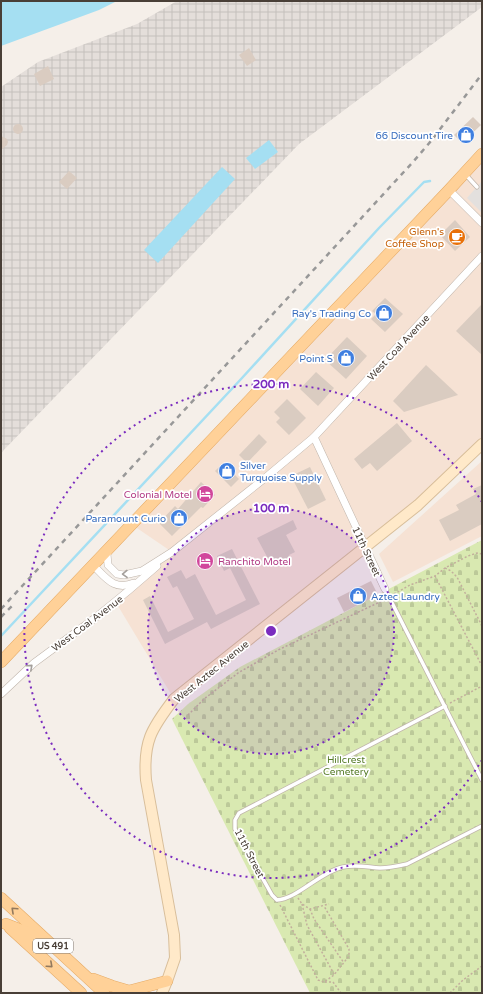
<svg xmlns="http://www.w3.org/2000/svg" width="483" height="994" font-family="'Varela Round',sans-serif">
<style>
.commercial{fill:#f6e2d4}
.industrial{fill:url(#industrial-grid)}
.cemetery{fill:url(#cemetery-stones)}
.parking{fill:#e3e0de}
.water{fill:#a5dff2}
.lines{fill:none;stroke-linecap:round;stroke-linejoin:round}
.stream{stroke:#a5dff2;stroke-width:2.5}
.building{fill:#daccc1}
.service-casing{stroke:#c0b5ab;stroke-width:5}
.minor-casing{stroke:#c0b5ab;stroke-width:8}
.secondary-casing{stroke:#d8be9a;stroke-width:12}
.primary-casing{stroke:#e6ab66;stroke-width:12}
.path{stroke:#c2af9c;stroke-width:1.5;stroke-dasharray:2 2;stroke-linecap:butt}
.service{stroke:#fff;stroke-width:3.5}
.minor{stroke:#fff;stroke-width:7}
.secondary{stroke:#ffe9c9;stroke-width:10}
.primary{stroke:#ffd198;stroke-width:11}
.rail{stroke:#989898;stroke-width:2.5;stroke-dasharray:5 5;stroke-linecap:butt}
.oneway{stroke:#a49f9b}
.oneway2{stroke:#92795e}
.ring{fill:none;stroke:#7b2cbf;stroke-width:2;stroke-dasharray:2 4}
.labels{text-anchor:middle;stroke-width:3.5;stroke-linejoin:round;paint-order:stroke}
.shield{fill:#fff;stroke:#807973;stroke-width:1}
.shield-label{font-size:9px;font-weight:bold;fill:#493f37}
.shop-label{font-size:10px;fill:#366cbe;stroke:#fff;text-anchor:end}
.food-label{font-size:10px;fill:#c56008;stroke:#fff;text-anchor:end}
.street-label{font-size:10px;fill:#493f37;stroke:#fff}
.hotel-label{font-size:10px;fill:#b23c85;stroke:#fff;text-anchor:end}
.park-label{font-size:10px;fill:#567c29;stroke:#fff}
.centre{fill:#7b2cbf;stroke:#fff;stroke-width:2}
.ring-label{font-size:12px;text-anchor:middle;font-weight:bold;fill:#7b2cbf;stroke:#fff;stroke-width:3.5;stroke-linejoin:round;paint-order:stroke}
</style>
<defs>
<pattern id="industrial-grid" width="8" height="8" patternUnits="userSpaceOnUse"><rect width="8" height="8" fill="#e4deda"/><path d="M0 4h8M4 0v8" fill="none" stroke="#c5c0bc"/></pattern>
<pattern id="cemetery-stones" width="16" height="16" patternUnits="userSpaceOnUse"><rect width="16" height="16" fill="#d9e9b1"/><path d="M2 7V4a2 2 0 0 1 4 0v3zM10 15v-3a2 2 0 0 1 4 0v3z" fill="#bcc999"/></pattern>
</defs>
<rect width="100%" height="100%" fill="#f5efe9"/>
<g class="commercial">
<polygon points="482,154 482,444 418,505 174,699 115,601 265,478 172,552 131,524"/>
<polygon points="482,461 482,536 393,582 379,554"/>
</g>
<polygon class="industrial" points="177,1 482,1 482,7 299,144 1,453 1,87 38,62 137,24"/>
<polygon class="cemetery" points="482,540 482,993 310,993 172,719 188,704 240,667"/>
<polygon class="parking" points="482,181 482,213 467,198"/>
<g class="water">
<polygon points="1,1 117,1 99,10 1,46"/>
<polygon points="269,140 278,152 255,169 246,158"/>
<polygon points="222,167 235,179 158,263 144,250"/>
</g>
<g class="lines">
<polyline class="stream" points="1,636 242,378 379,228 424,182 430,181"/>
</g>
<g class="building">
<polygon points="249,48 256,60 247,66 239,55"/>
<polygon points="48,66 54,79 40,86 34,74"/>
<polygon points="473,117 481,125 462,143 454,135"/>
<circle cx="18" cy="129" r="5"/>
<polygon points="1,136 7,139 8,142 7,145 1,150"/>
<polygon points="69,171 77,178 67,189 59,182"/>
<polygon points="455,220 470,237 455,251 440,235"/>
<polygon points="385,298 403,314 385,332 371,319 376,314 372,311"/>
<polygon points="482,304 482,355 456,331"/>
<polygon points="347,337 367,356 346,379 325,360"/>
<polygon points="426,365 458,395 404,412 393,401"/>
<polygon points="316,372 334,388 318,406 300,389"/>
<polygon points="287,399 306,418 289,435 276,422 280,418 274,412"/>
<polygon points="397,423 412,441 377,471 370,463 362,469 354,459"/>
<polygon points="259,434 267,442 247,463 239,455"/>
<polygon points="223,463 239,479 231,487 215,471"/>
<polygon points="310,467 326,500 308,509 291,476"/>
<polygon points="201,482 215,495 203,508 201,507 172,536 159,523 175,506 178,509"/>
<polygon points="482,485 482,524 450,541 439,520 459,510 456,505 476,494 473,489"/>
<polygon points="293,520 297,529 286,535 295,552 289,555 290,557 272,566 257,538"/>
<polygon points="232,549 260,604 211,629 207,622 165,644 143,600 150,596 168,632 194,619 177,586 173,588 167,577 181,570 186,579 195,574 216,615 246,600 230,568 224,571 217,556"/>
<polygon points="371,581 378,595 344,612 337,598"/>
</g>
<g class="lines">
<g class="service-casing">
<g id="service">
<polyline points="465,174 477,187"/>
<polyline points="385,589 482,780"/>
<path d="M445,706L239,813L235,820V829L272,895L277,900C297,899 320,872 343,867C356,864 367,867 380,868C389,868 398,866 407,864L482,826"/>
</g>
</g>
<g class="minor-casing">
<g id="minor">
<polyline points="449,190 482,223"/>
<polyline points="314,437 385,589"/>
<polyline points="109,550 107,554 108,565 117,574 124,575 142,571 172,552 265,478 314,437 482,256"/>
<path d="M93,565C106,578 114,591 134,583"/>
<polyline points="1,694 34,663 95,618 128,591 157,566"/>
</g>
</g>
<g class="secondary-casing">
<path id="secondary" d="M162,993L167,981L175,958L174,935L146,780C143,742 151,729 174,699L418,505L482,444"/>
</g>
<g class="primary-casing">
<g id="primary">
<polyline points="1,662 449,190 482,154"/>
<polyline points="1,898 104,993"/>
<polyline points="6,924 29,933 37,940"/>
<polyline points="10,928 81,993"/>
<polyline points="93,979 112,986 129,991 167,981"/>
</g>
</g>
<g class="path">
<polyline points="445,568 451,571 457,577 482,626"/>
<polyline points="435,576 482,666"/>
<polyline points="394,594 410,585 435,576 445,568 468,556 477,553 482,554"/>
<polyline points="450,703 482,686"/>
<polyline points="188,715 204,699 238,673 278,650 384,600"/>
<polyline points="298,898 302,904 310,909 329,904"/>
<polyline points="302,904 307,925 334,974"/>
<polyline points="280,905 318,980 324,982 334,975 349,956 349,949 324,906"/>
<polyline points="310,909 314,919 344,963"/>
<polyline points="325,982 333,982 341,993"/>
<polyline points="450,993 463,980 482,966"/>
</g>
<use href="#service" class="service"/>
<use href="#minor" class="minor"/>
<use href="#secondary" class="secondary"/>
<use href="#primary" class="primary"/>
<g class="rail">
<polyline points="1,609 413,162 431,141 482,74"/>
<polyline points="1,617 12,606"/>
</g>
</g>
<defs><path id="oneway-chevron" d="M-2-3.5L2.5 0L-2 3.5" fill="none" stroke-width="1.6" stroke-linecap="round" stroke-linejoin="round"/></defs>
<g class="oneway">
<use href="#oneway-chevron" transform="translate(125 574) rotate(179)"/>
<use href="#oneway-chevron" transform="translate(30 667) rotate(-42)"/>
</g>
<g class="oneway2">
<use href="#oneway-chevron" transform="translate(14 910) rotate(-137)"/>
<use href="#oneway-chevron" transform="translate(50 965) rotate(42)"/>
</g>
<circle cx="271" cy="631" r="123" fill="#7b2cbf" fill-opacity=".12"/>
<g class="ring">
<circle cx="271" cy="631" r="123"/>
<path d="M482 760A247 247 0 1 1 482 502"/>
</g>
<defs>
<g id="shop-disc" transform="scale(0.9)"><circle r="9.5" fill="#3f7fe0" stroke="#fff"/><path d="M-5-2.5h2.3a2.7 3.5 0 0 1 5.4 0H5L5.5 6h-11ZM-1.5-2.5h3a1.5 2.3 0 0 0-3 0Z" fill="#fff"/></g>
<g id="cafe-disc" transform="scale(0.9)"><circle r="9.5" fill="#e8710a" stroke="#fff"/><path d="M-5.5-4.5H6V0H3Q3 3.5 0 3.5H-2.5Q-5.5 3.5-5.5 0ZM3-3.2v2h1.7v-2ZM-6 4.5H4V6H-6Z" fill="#fff"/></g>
<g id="hotel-disc" transform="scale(0.9)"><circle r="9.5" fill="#d1479c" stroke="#fff"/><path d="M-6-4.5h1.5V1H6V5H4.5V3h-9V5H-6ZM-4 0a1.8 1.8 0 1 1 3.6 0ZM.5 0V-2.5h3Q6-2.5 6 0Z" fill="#fff"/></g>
</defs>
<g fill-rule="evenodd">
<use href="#shop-disc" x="466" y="135"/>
<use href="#cafe-disc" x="457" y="237"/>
<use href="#shop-disc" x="384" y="313"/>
<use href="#shop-disc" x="346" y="358"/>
<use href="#shop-disc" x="227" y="471"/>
<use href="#hotel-disc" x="205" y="494"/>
<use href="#shop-disc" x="179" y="518"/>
<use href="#hotel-disc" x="205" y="561"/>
<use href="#shop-disc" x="358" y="596"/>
</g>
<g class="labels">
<rect class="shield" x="33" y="939" width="40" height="14" rx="3"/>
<g class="shield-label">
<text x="53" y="949">US 491</text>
</g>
<g class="shop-label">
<text x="453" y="139">66 Discount Tire</text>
<text x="371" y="317">Ray's Trading Co</text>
<text x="333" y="362">Point S</text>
<text x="240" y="469" text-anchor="start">Silver<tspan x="240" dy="12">Turquoise Supply</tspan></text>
<text x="166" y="522">Paramount Curio</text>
<text x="371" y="600" text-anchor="start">Aztec Laundry</text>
</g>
<g class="food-label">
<text x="444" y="235">Glenn's<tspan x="444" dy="12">Coffee Shop</tspan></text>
</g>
<g class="street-label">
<text transform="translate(398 347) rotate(-47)" y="4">West Coal Avenue</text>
<text transform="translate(367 551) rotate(65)" y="4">11th Street</text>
<text transform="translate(87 623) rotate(-37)" y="4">West Coal Avenue</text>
<text transform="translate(211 671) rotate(-39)" y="4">West Aztec Avenue</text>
<text transform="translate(250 853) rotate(63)" y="4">11th Street</text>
</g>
<g class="hotel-label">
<text x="192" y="498">Colonial Motel</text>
<text x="218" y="565" text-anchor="start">Ranchito Motel</text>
</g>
<g class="park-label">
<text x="346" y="763">Hillcrest<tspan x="346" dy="12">Cemetery</tspan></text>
</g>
</g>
<circle cx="271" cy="631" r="6" class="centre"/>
<g class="ring-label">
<text x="271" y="388">200 m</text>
<text x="271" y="512">100 m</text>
</g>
<rect width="483" height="994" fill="none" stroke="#493f37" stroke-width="4"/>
</svg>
